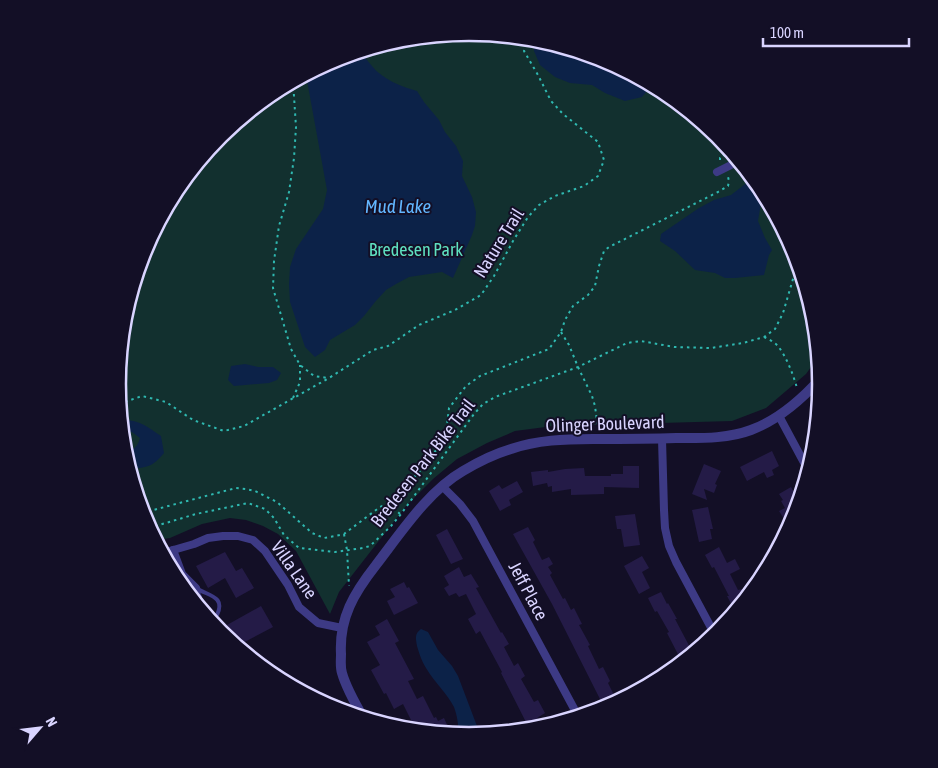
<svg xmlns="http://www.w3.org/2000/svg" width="938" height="768" font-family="'Asap Condensed',sans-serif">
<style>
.green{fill:#12302f}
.water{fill:#0c2248}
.building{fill:#241b47}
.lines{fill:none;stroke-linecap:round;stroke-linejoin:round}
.path{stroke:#2fb8b0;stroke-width:2;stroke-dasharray:2.5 4;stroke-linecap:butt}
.service{stroke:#3d3a85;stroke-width:4}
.minor{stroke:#3d3a85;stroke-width:8}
.tertiary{stroke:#3d3a85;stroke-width:10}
.labels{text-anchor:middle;stroke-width:4;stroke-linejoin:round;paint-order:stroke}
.street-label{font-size:18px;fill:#d9d4ff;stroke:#130f26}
.park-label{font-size:18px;fill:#5fe0c0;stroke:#130f26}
.water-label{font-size:19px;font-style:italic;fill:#62b6ff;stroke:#130f26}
.rim{fill:none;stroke:#d9d4ff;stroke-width:2.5}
</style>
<rect width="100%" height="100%" fill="#130f26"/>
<polygon class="green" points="469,33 538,39 604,59 665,92 718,136 761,189 794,250 814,316 818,357 806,374 766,408 732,421 553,426 515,431 487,443 457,459 433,479 406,506 339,592 330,614 296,551 278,534 263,526 246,520 230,518 202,524 170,538 156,540 144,518 124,452 118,384 124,315 144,249 177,188 221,135 274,92 335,59 401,39"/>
<g class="water">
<polygon points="533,39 538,39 604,59 652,85 642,97 625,101 605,93 592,85 570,83 555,77 540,65 534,51"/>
<path d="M357,52L362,53C365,57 368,62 372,66C382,79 402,87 417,91L424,102L439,120L445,132L456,146L463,161L462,176L472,197L476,212L475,226L472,235L453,278L442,272L409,277L396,284L386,290L375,302L364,316L355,325L330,340L325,350L315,357L305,347L290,302L289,284L290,267L296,249L323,209L327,190L306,75L335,59Z"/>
<polygon points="753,178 763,191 758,221 765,238 772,250 769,255 764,275 735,278 725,278 715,273 695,270 675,251 660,241 661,234 699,208 714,200 731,195"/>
<polygon points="245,364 258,367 273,367 281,373 277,380 269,383 234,386 228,380 231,366"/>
<path d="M121,420C138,419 148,427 161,436L164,453C152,467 149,467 129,469L124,450C134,450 137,448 140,438L132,432L122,431Z"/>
<path d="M421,629L428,632L438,650L452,666L458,676L480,734L469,735L458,734C459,726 457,715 454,707C447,693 434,682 426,668C422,662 419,653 417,646C416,639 414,634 421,629Z"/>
</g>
<g class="building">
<polygon points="772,451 779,466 772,470 774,475 767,478 764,472 747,481 740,467"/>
<polygon points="704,464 721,471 715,484 717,485 714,493 704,489 707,500 692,494"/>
<polygon points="623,466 639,466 639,488 604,487 604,494 571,495 571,489 552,492 552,486 548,487 547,483 533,486 531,472 548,470 548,472 565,469 584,468 585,476 611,476 611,474 623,474"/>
<polygon points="517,481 523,492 509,500 511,505 500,511 489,491 499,485 502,489"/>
<polygon points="791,487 799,501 792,522 789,517 784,519 779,511 785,508 781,501 783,500 779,494"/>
<polygon points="708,507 713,529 710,529 712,539 699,542 692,510"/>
<polygon points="635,514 640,545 624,547 621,529 617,529 615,516"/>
<polygon points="528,527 535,540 533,542 542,560 549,557 553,564 548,567 552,573 550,575 563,599 565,598 571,610 574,608 582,624 579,625 590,645 588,646 599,669 603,667 610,681 608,683 615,697 602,703 552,604 513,534"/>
<polygon points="447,529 463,559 451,564 436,535"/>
<polygon points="719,547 727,563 735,559 740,569 730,574 738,590 742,589 743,592 757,585 735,611 727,596 729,596 714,567 712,568 705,555"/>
<polygon points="225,552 236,571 242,568 254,588 236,598 225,578 208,588 196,566"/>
<polygon points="642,556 649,568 642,572 650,588 639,594 624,566"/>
<polygon points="459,567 464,577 471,574 479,587 476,588 501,633 502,632 509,644 504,647 514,666 518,663 525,676 521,679 534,702 538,700 545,713 537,718 542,727 530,730 501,673 502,672 480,631 476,634 468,619 476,614 466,594 459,597 456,593 449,596 444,588 449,585 444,576"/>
<polygon points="404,582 407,588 409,587 418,603 394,615 387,601 395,597 390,589"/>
<polygon points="661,592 667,604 668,603 677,619 675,619 693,653 682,662 667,633 669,632 657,611 655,612 648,598"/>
<polygon points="261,606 273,627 237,646 218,630"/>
<polygon points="387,619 399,641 395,643 414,679 408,681 417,699 423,696 434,718 436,717 438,721 444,718 448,727 438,732 416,730 403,704 394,709 386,693 384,694 371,670 380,665 367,642 380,635 375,626"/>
</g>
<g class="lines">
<g class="path">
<polyline points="293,81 296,127 294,158 289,192 279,226 274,261 273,288 291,349 300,365 314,376 328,378"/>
<polyline points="722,141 723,150 724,156"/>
<polyline points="720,160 720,158 731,152"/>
<polyline points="561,332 569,345 578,367 592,396 595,406 598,429"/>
<path d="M764,337C769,339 774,342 778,346C787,358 793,374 797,388"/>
<polyline points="293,398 300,382 300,365"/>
<polyline points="119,404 142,396 166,402 193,420 224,431 244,426 329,378 373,350 388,346 419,325 455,310 481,295 494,276 513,241 528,217 539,205 555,196 584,186 598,176 604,160 598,142 563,114 551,101 538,75 524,51 527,38"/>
<polyline points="389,503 401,515"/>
<polyline points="142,513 236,488 246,489 255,491 277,502 312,533 324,538 335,536 344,534 380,507 389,503 421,470 440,445 446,433 449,408 466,386 480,376 549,349 561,332 565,320 573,306 588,295 595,286 599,266 604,251 609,247 718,192 728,186 729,181 728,177"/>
<polyline points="149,528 196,514 248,503 265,509 274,518 284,535 299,548 335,552 363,548 370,546 391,526 401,514 474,414 483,404 495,397 578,367 627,343 641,341 674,347 711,348 743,343 764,337 775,329 783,313 798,262"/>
<polyline points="344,534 347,550 349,586"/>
</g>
<path class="service" d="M199,607L200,597L196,588C208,596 226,596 217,615L209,618"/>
<g class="minor">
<polyline points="717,172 739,161"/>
<polyline points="779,416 808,470"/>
<polyline points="662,439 664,510 665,528 669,546 676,562 715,635"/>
<polyline points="442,486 460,504 473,521 578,716"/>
<polyline points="173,550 182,574 196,588"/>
<polyline points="163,553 194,544 208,538 223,536 238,536 253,540 265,551 288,585 299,607 318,623 342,628"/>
</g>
<path class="tertiary" d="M363,717C356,705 346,687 342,673C340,667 341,660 341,654C339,618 354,593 376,565C400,534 428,491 463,471C478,462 494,454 511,449C537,440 565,439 593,439C621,439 648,439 676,438C701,438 727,439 751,430C778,420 801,400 820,379"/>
</g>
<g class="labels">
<g class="street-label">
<text transform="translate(499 243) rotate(-58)" y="6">Nature Trail</text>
<text transform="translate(605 424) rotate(-2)" y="6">Olinger Boulevard</text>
<text transform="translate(423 463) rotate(-52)" y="6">Bredesen Park Bike Trail</text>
<text transform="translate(294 570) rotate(55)" y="6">Villa Lane</text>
<text transform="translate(528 591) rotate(62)" y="6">Jeff Place</text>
</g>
<g class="park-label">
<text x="416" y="256">Bredesen Park</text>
</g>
<g class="water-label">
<text x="398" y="213">Mud Lake</text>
</g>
</g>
<path d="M0 0H938V768H0ZM126 384a343 343 0 1 1 686 0a343 343 0 1 1-686 0Z" fill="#130f26" fill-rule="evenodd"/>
<path class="rim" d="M126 384a343 343 0 1 1 686 0a343 343 0 1 1-686 0Z"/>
<g transform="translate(40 728) rotate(62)" stroke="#130f26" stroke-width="4" paint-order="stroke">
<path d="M0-4L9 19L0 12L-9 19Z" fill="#d9d4ff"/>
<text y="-8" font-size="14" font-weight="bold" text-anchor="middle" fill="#d9d4ff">N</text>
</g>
<path d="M763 38v8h146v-8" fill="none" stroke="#d9d4ff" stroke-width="2.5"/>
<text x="770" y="38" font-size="15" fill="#d9d4ff" stroke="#130f26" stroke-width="4" paint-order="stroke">100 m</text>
</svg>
